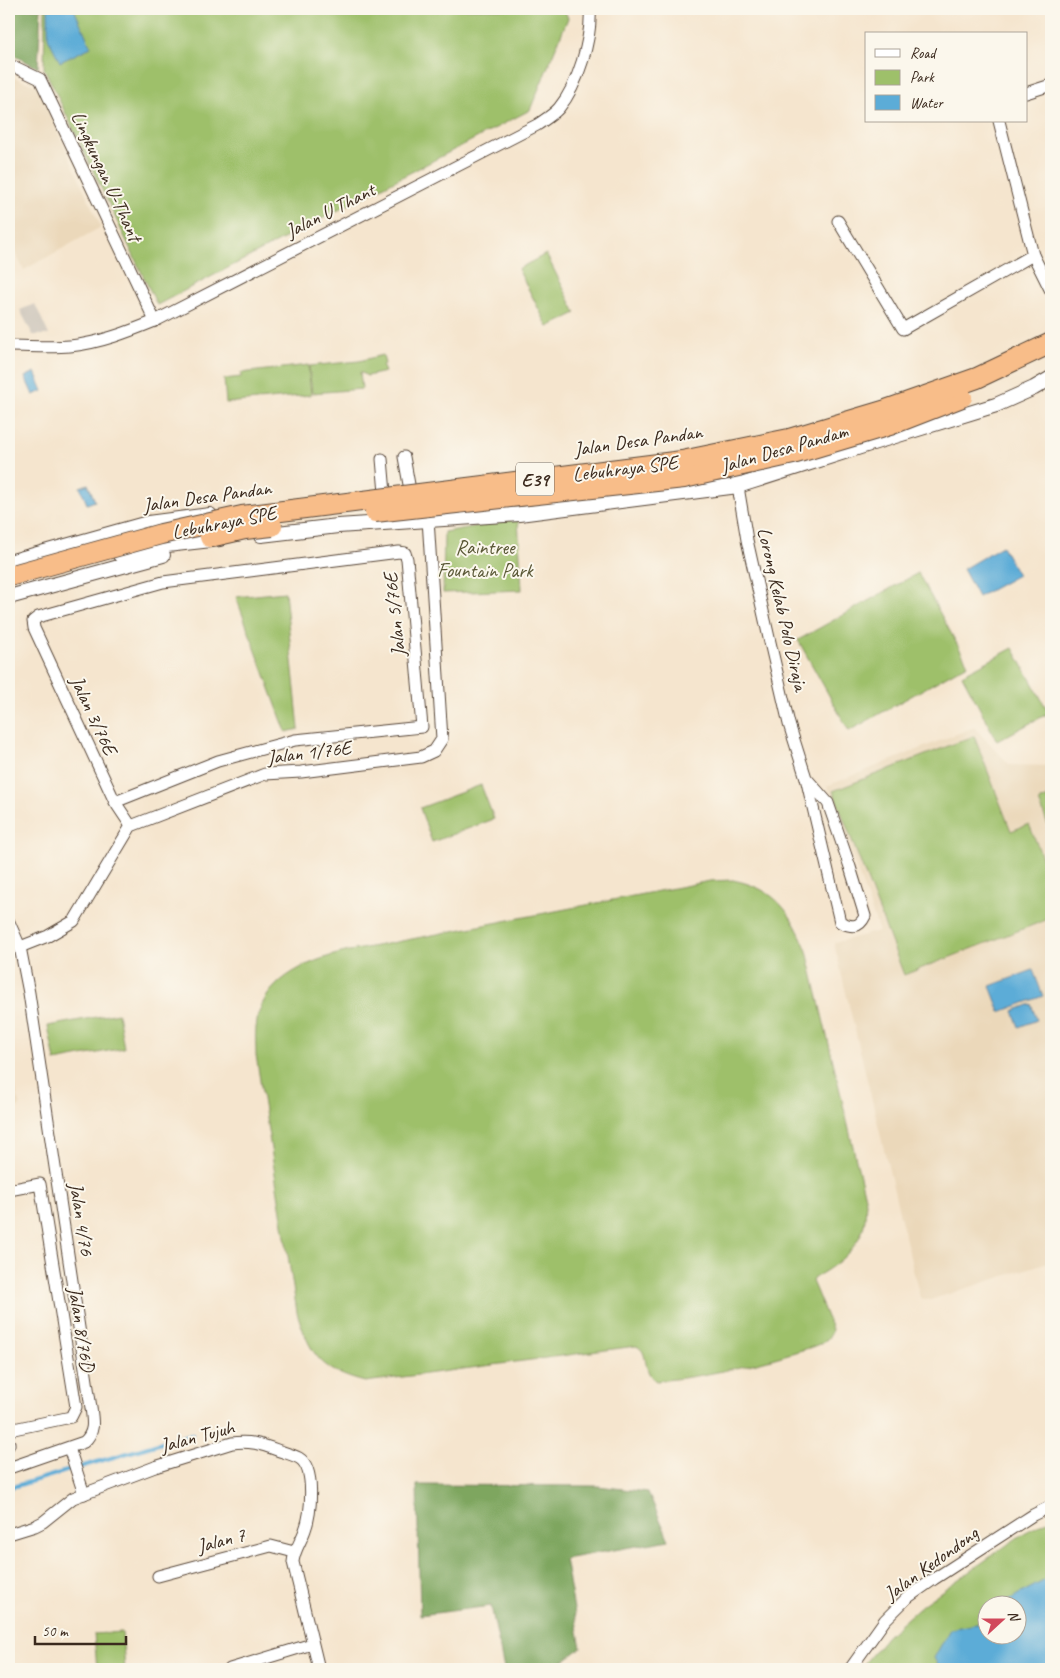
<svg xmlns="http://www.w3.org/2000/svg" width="1060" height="1678" font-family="Caveat,sans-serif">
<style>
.built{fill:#ebd8ba}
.industrial{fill:#cbc3b8}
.green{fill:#9ec06a;stroke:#6c7544;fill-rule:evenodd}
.forest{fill:#7ea65e;stroke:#5c683e}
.water{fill:#5cacd7;stroke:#4c6b7a}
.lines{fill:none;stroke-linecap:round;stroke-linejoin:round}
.stream{stroke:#5cacd7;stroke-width:4}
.minor-casing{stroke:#574638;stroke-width:13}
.tertiary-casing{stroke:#574638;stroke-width:16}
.minor{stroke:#fff;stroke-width:11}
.tertiary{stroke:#fff;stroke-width:14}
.motorway-bridge-casing{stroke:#574638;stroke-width:22;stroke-linecap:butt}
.motorway-bridge{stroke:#f8bd89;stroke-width:20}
.labels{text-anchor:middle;stroke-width:4;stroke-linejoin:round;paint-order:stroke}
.shield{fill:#fbf7ec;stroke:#75685c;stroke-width:1}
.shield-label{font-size:19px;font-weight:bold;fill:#3b2a1e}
.street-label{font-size:20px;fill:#3b2a1e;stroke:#fbf7ec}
.park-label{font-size:20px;fill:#595735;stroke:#fbf7ec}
</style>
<rect width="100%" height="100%" fill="#fbf7ec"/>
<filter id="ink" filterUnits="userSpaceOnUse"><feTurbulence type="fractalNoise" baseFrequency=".02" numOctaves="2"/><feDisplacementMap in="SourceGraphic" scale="10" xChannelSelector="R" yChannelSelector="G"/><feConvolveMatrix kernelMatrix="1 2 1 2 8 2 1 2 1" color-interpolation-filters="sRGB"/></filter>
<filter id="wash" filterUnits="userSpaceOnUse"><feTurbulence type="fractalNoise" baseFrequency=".0096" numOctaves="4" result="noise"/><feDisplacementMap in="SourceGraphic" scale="20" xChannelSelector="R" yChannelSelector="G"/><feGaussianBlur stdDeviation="1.12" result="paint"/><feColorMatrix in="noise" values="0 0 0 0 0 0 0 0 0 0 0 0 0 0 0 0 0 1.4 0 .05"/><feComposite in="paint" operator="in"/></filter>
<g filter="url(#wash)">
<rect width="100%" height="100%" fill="#f5e5ce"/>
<g class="built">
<polygon points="10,76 37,86 101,227 24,270 9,241 9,77"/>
<polygon points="974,727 1010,765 1051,766 1051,1261 930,1300 920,1298 834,943 879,931 827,786"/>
<polygon points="9,1057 20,1107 9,1109"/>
</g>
<polygon class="industrial" points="35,304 49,335 33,335 20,310"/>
<g class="green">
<polygon points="45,9 564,9 568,18 530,110 157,305 44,68"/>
<polygon points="546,254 576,313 548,327 518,269"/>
<polygon points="383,355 385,364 382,365 385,372 367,376 360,372 362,389 312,393 309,366 359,361"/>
<polygon points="308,365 311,395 226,403 224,379 241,377 241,373"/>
<polygon points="518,519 522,590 443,593 444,532"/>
<polygon points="918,573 968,664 849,731 798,640"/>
<polygon points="285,592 299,729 286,732 236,597"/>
<polygon points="1013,648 1049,713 997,741 962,675"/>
<polygon points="974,736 1011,831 1029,824 1051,880 1051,918 904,975 833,791"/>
<polygon points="481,785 494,819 432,842 420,808"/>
<polygon points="1051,796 1051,833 1039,801"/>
<path d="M733,880C777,889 791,912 807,951L866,1202C865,1209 866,1218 864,1225C857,1251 835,1266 814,1278L812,1281L832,1329C831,1333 831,1336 827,1339C819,1346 805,1349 795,1352C750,1366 703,1377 656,1381C641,1371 650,1351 636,1346L365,1382C321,1371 310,1355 297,1312L256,1055C256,1046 255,1037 256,1028C260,981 304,962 345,952L710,881Z"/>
<polygon points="118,1013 124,1048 55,1061 48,1026"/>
<path d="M1051,1519V1669H860L887,1636L922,1605L1024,1533ZM988,1606H1018V1636H988Z"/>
<polygon points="122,1632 125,1669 97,1669 94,1634"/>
</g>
<g class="forest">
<polygon points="11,9 41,9 38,68 9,52 9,26"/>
<polygon points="417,1485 598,1486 648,1492 669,1540 565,1559 581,1648 564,1661 535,1669 504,1669 491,1606 420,1615"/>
</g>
<g class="water">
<polygon points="48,9 74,9 91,47 60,62 48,38"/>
<polygon points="35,372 43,391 33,395 25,377"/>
<polygon points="88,484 95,501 87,504 80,487"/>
<polygon points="1002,546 1018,575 978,597 963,569"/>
<polygon points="1033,970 1043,996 1000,1012 990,986"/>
<polygon points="1031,1004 1037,1020 1019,1027 1013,1011"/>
<polygon points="1051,1577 1051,1669 940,1669 934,1658 950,1629 981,1623 987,1617 988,1636 1018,1636 1018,1606 1003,1605 1017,1595"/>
</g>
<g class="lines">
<polyline class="stream" points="9,1488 192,1434"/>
</g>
</g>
<g filter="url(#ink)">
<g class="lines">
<g class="minor-casing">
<g id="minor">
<polyline points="9,68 15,67 40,79 155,321"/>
<polyline points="1026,93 1051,85"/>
<polyline points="999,121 1033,255 1051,291"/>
<polyline points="838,221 903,329 1033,255"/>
<path d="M9,346C29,346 50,348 70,346C100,343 128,332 155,321L537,125C544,120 553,115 559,108C578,85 592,39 590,9"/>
<polyline points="404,457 410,490"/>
<polyline points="382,459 385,493"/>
<path d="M734,463L747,540L769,638L789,724L806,778L840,922C851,927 859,929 865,916L850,867L828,803L806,778"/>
<polyline points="115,802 218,761 295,740 422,727 407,559 405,553 399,552 163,582 38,617 33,621 34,628 115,802 131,826"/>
<path d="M9,922L20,947L29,993L91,1408C93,1422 95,1432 84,1442L9,1468"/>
<polyline points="20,947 48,936 74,921 131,826 265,774 301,772 421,757 434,751 442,739 428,519"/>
<polyline points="9,1190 40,1184 76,1407 71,1417 9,1430"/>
<polyline points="9,1443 9,1445"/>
<polyline points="69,1448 84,1494"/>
<path d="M9,1534L35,1526L43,1522L73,1498L155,1467L232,1443C250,1440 263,1445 280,1451C286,1453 293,1455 299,1458C316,1468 311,1514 305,1530C301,1542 294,1550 293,1562L319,1669"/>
<polyline points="158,1576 271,1546 294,1552"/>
<polyline points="230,1669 312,1644"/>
<polyline points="850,1669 885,1620 907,1598 934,1579 1033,1515 1051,1506"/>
</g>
</g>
<g class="tertiary-casing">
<g id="tertiary">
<polyline points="261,535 338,526 519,514 738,486 879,441 996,405 1034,388 1051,378"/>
<polyline points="120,555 167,545 220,539"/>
<polyline points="9,562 148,523 210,515"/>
<polyline points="9,597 163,555"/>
</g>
</g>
<use href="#minor" class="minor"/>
<use href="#tertiary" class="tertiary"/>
<g class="motorway-bridge-casing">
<g id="motorway-bridge">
<polyline points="375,512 684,478 793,454 890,425 962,397"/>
<polyline points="210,537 245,529 272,526"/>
<polyline points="9,576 161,534 242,516 682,461 789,439 886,410 977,378 1051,343"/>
</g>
</g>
<use href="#motorway-bridge" class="motorway-bridge"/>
</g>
</g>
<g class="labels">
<rect class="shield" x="516" y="462.5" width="38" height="33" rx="4"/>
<g class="shield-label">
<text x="535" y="486">E39</text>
</g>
<g class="street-label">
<text transform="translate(107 176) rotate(65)" y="7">Lingkungan U-Thant</text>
<text transform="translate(330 210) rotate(-27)" y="7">Jalan U Thant</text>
<text transform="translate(638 440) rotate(-8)" y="7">Jalan Desa Pandan</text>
<text transform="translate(784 448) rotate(-16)" y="7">Jalan Desa Pandam</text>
<text transform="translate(625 468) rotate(-7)" y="7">Lebuhraya SPE</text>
<text transform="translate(207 496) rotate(-8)" y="7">Jalan Desa Pandan</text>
<text transform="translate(224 522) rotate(-11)" y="7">Lebuhraya SPE</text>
<text transform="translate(783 609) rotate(77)" y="7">Lorong Kelab Polo Diraja</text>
<text transform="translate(394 615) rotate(-96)" y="7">Jalan 5/76E</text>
<text transform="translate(94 715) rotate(65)" y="7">Jalan 3/76E</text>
<text transform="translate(309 752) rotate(-7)" y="7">Jalan 1/76E</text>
<text transform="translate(82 1219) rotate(81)" y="7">Jalan 4/76</text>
<text transform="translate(82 1329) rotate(81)" y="7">Jalan 8/76D</text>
<text transform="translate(197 1436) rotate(-15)" y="7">Jalan Tujuh</text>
<text transform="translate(221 1540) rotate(-15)" y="7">Jalan 7</text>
<text transform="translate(931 1563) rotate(-36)" y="7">Jalan Kedondong</text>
</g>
<g class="park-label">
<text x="485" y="554">Raintree<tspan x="485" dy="23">Fountain Park</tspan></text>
</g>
</g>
<rect width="1060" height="1678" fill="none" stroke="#fbf7ec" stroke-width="30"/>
<rect x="865" y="32" width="162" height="90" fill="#fbf7ec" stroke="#aea59a"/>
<rect x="875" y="49" width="25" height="8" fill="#ffffff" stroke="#aea59a"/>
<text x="910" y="58" font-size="15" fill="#3b2a1e">Road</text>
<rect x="875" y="70" width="25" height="15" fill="#9ec06a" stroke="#aea59a"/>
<text x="910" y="82" font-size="15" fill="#3b2a1e">Park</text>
<rect x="875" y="95" width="25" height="15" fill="#5cacd7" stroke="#aea59a"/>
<text x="910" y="108" font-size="15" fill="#3b2a1e">Water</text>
<g transform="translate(1002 1620) rotate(69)"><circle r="24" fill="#fbf7ec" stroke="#aea59a"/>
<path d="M0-4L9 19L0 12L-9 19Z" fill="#d1495b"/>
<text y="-8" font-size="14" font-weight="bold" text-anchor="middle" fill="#3b2a1e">N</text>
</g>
<path d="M35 1636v8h91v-8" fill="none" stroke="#3b2a1e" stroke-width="2.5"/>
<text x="42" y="1636" font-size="15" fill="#3b2a1e" stroke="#fbf7ec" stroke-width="4" paint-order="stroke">50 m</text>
</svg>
